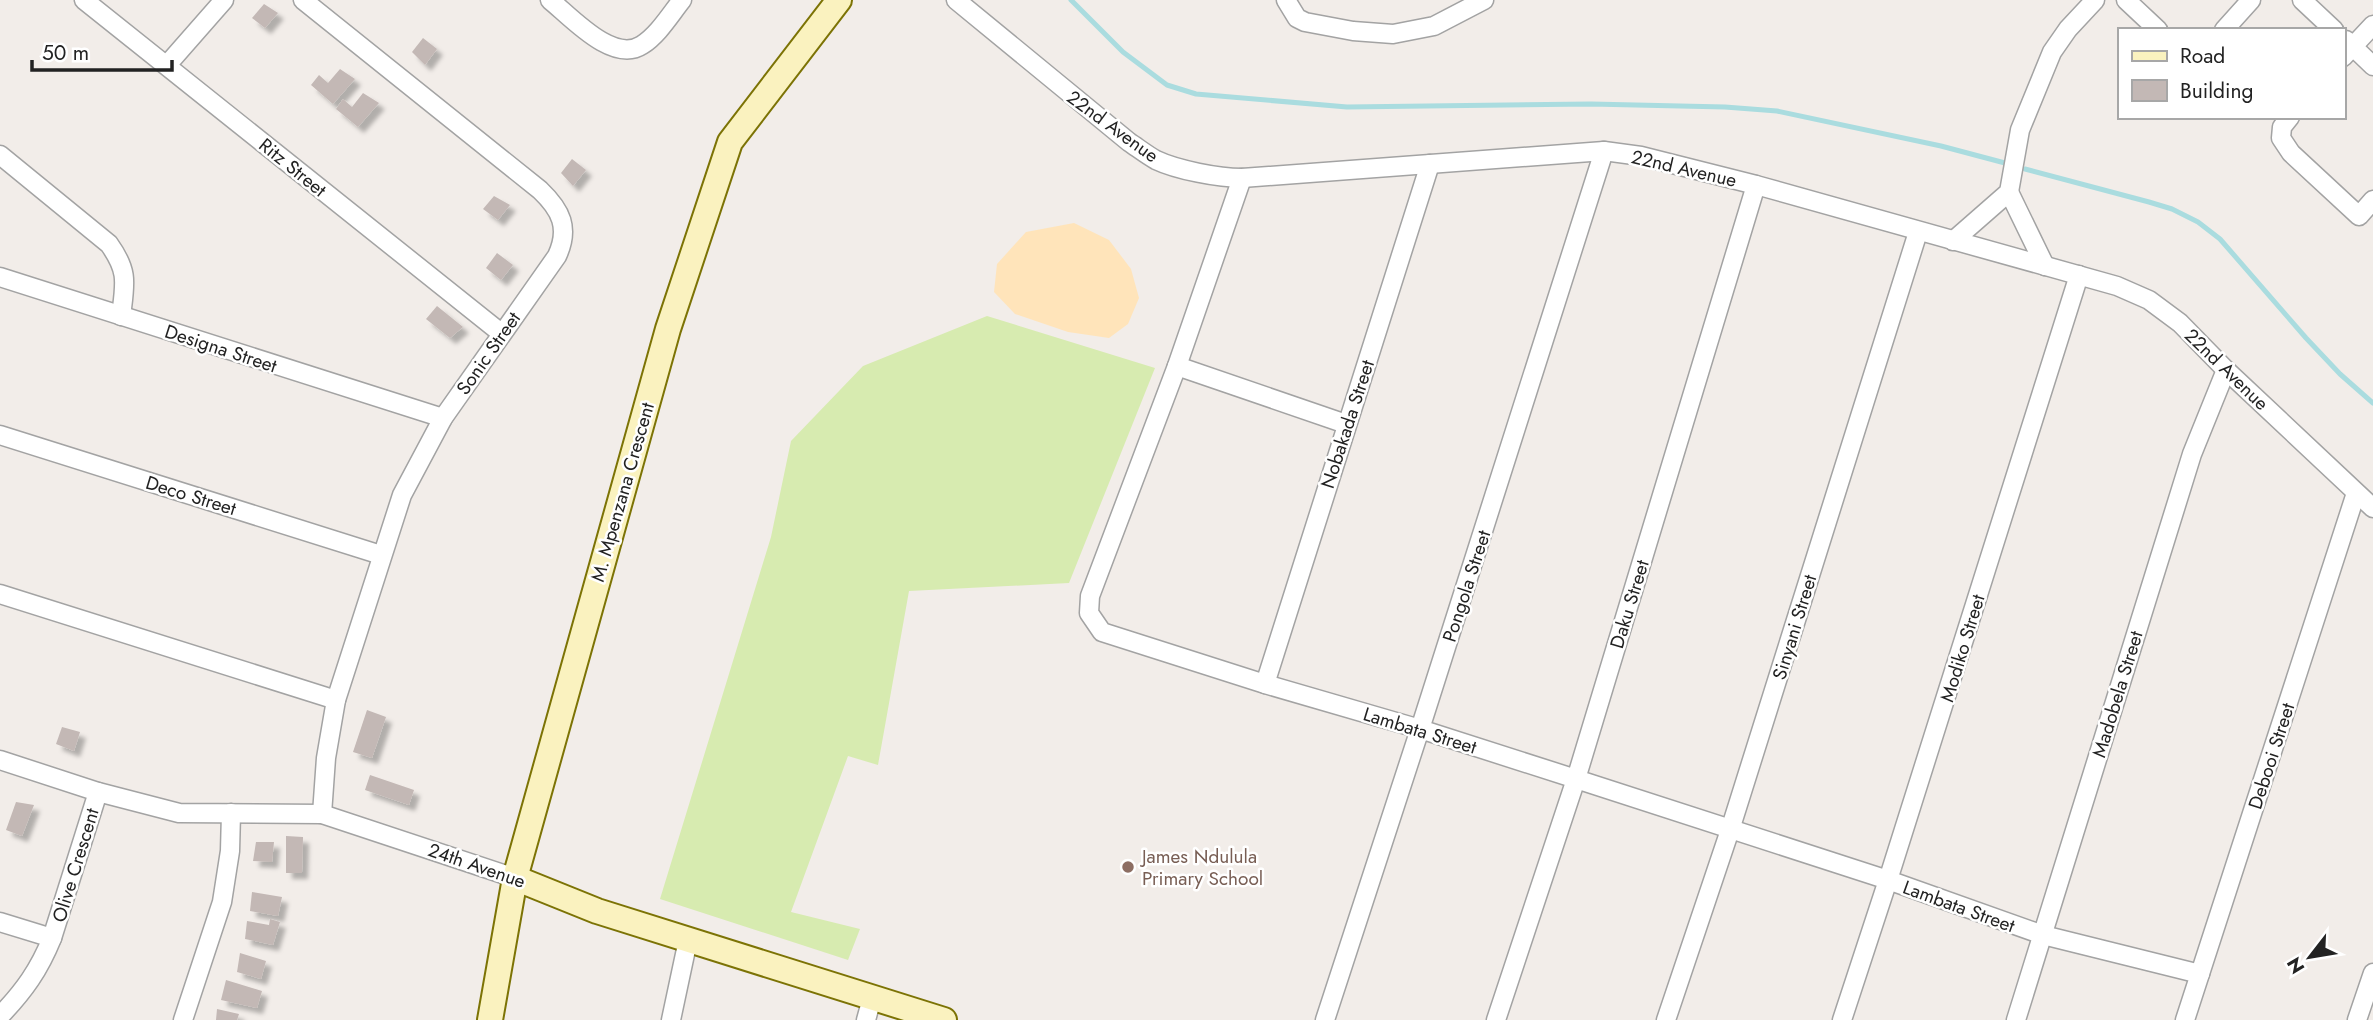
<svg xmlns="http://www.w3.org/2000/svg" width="2373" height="1020" font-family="Jost,sans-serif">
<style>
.grass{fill:#d7ebb0}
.sand{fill:#ffe4ba}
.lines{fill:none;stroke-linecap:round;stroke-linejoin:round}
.stream{stroke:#aadcdf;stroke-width:5}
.building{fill:#c3b8b5;filter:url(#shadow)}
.street-casing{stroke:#a3a3a3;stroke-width:21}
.secondary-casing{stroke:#7c7305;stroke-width:28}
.street{stroke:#fff;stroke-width:18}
.secondary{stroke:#faf2bf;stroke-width:24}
.education-dot{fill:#8d6e63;stroke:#fff;stroke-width:2.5}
.labels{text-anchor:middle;stroke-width:5;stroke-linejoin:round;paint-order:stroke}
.street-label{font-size:19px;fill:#222;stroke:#fff}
.education-label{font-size:19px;fill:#785e54;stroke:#fff;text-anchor:start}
</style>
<defs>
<filter id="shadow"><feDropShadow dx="6" dy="6" stdDeviation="2" flood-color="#0004"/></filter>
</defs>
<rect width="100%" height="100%" fill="#f2ede9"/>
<polygon class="grass" points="987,316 1155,368 1069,583 909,591 878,765 848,756 791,912 860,929 848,960 660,899 771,537 791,441 863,366"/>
<polygon class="sand" points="1074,223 1109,240 1131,269 1139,298 1128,324 1109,338 1068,332 1015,314 994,292 997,264 1026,232"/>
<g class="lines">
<g class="stream">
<polyline points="1071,0 1123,52 1167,85 1196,94 1347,107 1591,104 1725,107 1777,111 1941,146 2005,163"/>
<polyline points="2025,169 2149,202 2172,209 2198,222 2220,239 2306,338 2340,374 2373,403"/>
</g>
</g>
<g class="building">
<polygon points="264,4 278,13 265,28 252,18"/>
<polygon points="423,38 437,49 425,65 412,52"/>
<polygon points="340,69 355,79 333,104 311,85 319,75 328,83"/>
<polygon points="363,93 379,103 358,127 336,109 343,99 352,107"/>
<polygon points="572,159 586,170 573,186 561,173"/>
<polygon points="494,196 510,205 498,220 483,209"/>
<polygon points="497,253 513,265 501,280 486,268"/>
<polygon points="437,306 463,327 450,338 426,319"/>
<polygon points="367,710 386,717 372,758 353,752"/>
<polygon points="62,727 80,732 74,751 56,744"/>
<polygon points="370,775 414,790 409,805 365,790"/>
<polygon points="16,802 34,805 22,836 6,830"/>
<polygon points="286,836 303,837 302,873 286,873"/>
<polygon points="256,842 274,842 272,862 253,861"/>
<polygon points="252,892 282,897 278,916 250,911"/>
<polygon points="270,919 280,922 273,945 245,939 247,921 269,925"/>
<polygon points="240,953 266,961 261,979 237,972"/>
<polygon points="226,980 262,991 257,1008 221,1000"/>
<polygon points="217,1009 239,1014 237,1020 216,1020"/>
</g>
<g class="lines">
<g class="street-casing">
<g id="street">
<polyline points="84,0 501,333"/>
<path d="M303,0L540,190C561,210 570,228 557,256L443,418L402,495L336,700L326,758L322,814"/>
<path d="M550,0C571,17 613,64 642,45C658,35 670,15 682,0"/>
<path d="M956,0L1129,142C1138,148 1147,155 1156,160C1177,170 1219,178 1242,178L1604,151L1641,156L1756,185L2117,286L2149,300L2180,323L2226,370L2373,508"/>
<polyline points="1286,0 1297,18 1305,22 1353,31 1393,34 1434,26 1484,0"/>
<polyline points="2126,0 2158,30"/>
<polyline points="2302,0 2334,30"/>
<polyline points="2224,30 2251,0"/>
<polyline points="2346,40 2373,66"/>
<polyline points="2343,57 2373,25"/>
<polyline points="167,65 224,0"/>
<polyline points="2290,117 2282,127 2281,138 2291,153 2359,216 2373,200"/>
<path d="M0,155L109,244C129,272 125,283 121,316"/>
<polyline points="1242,178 1177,366 1090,596 1089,613 1102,632 1265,684 1420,729 1576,779 1888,880 2043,935 2200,974"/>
<polyline points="2009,192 2045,266"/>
<polyline points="1953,241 2009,192 2020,130 2052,52 2068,29 2095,0"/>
<polyline points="0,277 443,418"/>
<polyline points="1177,366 1346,424"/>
<polyline points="0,435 381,555"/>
<polyline points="0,594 336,700"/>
<polyline points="1265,684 1430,164"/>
<polyline points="0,760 98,792 179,813 322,814 515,878"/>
<path d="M0,922L52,938C39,970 24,991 0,1016"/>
<polyline points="52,938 98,792"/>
<polyline points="183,1020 222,902 230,851 231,813"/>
<polyline points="671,1020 688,940"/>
<polyline points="866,1020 872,998"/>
<polyline points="1325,1020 1420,729 1604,151"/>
<polyline points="1496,1020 1576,779 1756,185"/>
<polyline points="1666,1020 1730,830 1918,232"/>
<polyline points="1842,1020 1888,880 2079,275"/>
<polyline points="2016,1020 2192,454 2226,370"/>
<polyline points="2185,1020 2356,493"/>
<polyline points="2357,1020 2373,973"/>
</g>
</g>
<g class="secondary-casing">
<g id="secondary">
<polyline points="515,878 597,911 944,1020"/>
<polyline points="490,1020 515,878 668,329 730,142 839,0"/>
</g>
</g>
<use href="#street" class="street"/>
<use href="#secondary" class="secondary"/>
</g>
<circle class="education-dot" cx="1128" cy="867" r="7"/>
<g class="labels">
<g class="street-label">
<text transform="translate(1113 126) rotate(36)" y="7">22nd Avenue</text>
<text transform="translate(293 167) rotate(39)" y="7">Ritz Street</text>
<text transform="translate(1684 168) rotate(13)" y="7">22nd Avenue</text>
<text transform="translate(221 348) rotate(18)" y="7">Designa Street</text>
<text transform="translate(488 353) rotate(-55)" y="7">Sonic Street</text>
<text transform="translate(2227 369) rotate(44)" y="7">22nd Avenue</text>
<text transform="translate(1347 424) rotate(-72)" y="7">Nobakada Street</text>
<text transform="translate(622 492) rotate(-74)" y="7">M. Mpenzana Crescent</text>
<text transform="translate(191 495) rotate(17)" y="7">Deco Street</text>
<text transform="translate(1466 586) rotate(-72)" y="7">Pongola Street</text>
<text transform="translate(1629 604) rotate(-73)" y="7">Daku Street</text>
<text transform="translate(1794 627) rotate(-73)" y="7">Sinyani Street</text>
<text transform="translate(1962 648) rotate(-73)" y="7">Modiko Street</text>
<text transform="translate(2117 694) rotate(-73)" y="7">Madobela Street</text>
<text transform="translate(1420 730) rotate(17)" y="7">Lambata Street</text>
<text transform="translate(2271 756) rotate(-72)" y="7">Debooi Street</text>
<text transform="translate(75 865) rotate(-73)" y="7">Olive Crescent</text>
<text transform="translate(477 865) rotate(19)" y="7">24th Avenue</text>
<text transform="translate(1959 906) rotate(20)" y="7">Lambata Street</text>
</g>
<g class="education-label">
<text x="1142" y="863">James Ndulula<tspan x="1142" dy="22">Primary School</tspan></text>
</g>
</g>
<rect x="2118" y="28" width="228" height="91" fill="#ffffff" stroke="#a7a7a7" stroke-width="2"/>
<rect x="2132" y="51" width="35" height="10" fill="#faf2bf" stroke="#a7a7a7" stroke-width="2"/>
<text x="2180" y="63" font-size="21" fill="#222222">Road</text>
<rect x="2132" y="80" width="35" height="21" fill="#c3b8b5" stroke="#a7a7a7" stroke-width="2"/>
<text x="2180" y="98" font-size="21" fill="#222222">Building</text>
<g transform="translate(2310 957) rotate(239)" stroke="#ffffff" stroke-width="5" paint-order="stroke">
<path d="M0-5L12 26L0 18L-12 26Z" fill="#222222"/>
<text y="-10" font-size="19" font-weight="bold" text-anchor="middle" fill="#222222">N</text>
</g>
<path d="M32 60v10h140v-10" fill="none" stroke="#222222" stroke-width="3.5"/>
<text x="42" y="60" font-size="21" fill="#222222" stroke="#ffffff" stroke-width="5" paint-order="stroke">50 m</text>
</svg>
